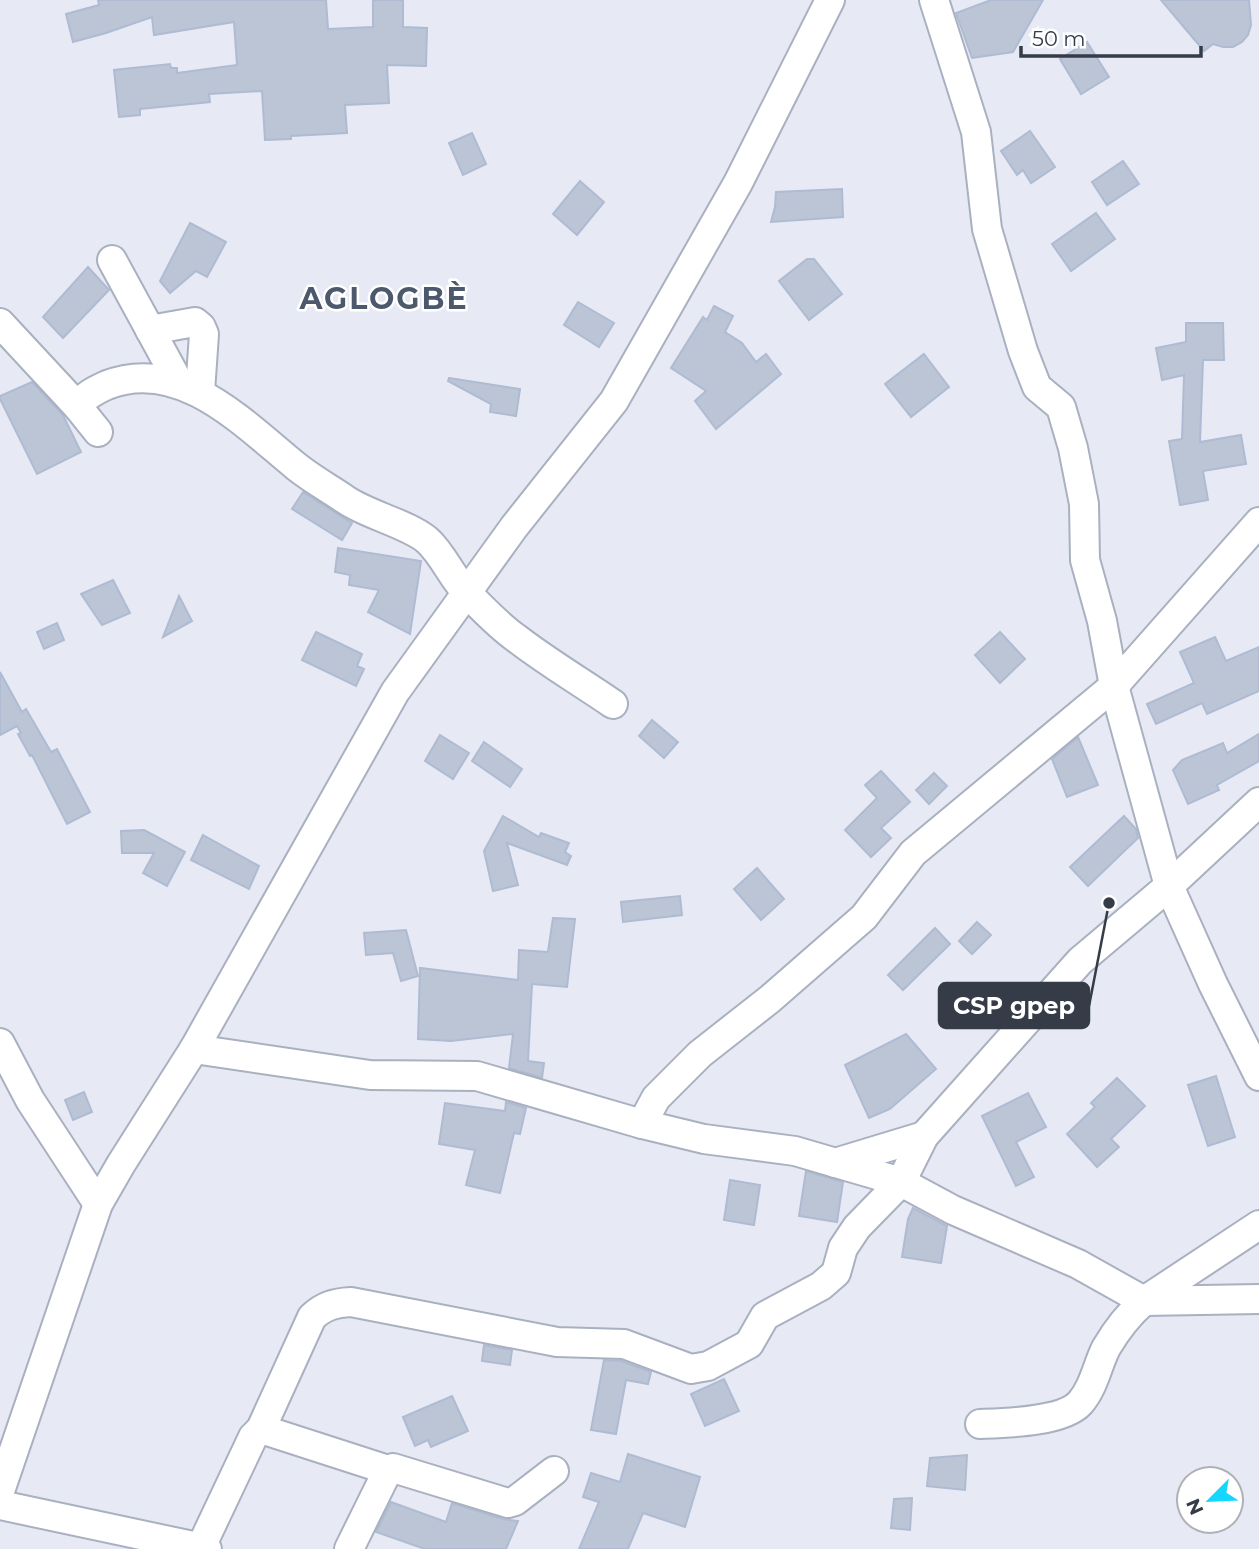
<svg xmlns="http://www.w3.org/2000/svg" width="1259" height="1549" font-family="Montserrat,sans-serif">
<style>
.building{fill:#bbc5d6;stroke:#aebbd2;stroke-width:2}
.lines{fill:none;stroke-linecap:round;stroke-linejoin:round}
.minor-casing{stroke:#a9b0c0;stroke-width:32}
.minor{stroke:#fff;stroke-width:28}
.labels{text-anchor:middle;stroke-width:5;stroke-linejoin:round;paint-order:stroke}
.district-label{font-size:30px;font-weight:bold;letter-spacing:2px;fill:#4c586b;stroke:#fff}
.leader{fill:none;stroke:#353c48;stroke-width:2.5}
.callout-dot{fill:#353c48;stroke:#fff;stroke-width:2.5}
.callout{fill:#353c48;stroke:#353c48;stroke-width:2.5}
.callout-label{font-size:24px;text-anchor:middle;font-weight:bold;fill:#fff}
</style>
<rect width="100%" height="100%" fill="#e7eaf4"/>
<g class="building">
<polygon points="98,0 326,0 328,29 373,27 373,0 403,0 403,27 427,28 426,66 387,65 389,103 345,105 347,133 291,136 291,139 265,140 262,91 209,94 210,102 140,109 140,115 119,117 114,70 170,64 171,68 177,68 177,73 237,65 234,22 154,35 152,17 106,33 73,42 66,14 99,5"/>
<polygon points="991,0 1043,0 1013,52 972,58 956,13"/>
<polygon points="1161,0 1249,0 1251,25 1248,35 1242,42 1233,47 1223,47 1213,44 1204,51"/>
<polygon points="1087,42 1109,77 1081,94 1060,59"/>
<polygon points="1030,131 1055,167 1031,183 1023,170 1017,175 1001,151"/>
<polygon points="472,133 486,164 463,175 449,143"/>
<polygon points="1123,161 1139,184 1107,205 1092,182"/>
<polygon points="580,181 604,202 577,235 553,214"/>
<polygon points="842,189 843,217 771,222 775,207 776,192"/>
<polygon points="1096,213 1115,239 1071,271 1052,244"/>
<polygon points="190,223 226,242 207,277 196,271 170,293 160,281"/>
<polygon points="807,259 814,259 842,294 809,320 779,281"/>
<polygon points="88,267 109,290 63,338 43,317"/>
<polygon points="578,302 614,323 599,347 564,325"/>
<polygon points="714,306 733,316 725,332 742,343 756,362 766,354 781,374 716,429 695,401 706,391 671,368 703,317 707,320"/>
<polygon points="1186,323 1223,323 1224,360 1203,360 1200,442 1241,435 1246,464 1203,471 1208,500 1180,505 1169,441 1182,439 1184,375 1162,380 1156,348 1186,342"/>
<polygon points="924,354 949,387 911,417 885,384"/>
<polygon points="449,378 520,389 516,416 490,412 491,404 448,381"/>
<polygon points="32,382 63,415 81,452 37,474 0,399 0,396"/>
<polygon points="303,492 352,523 342,540 292,509"/>
<polygon points="338,548 421,561 410,634 368,612 379,590 349,585 350,575 335,572"/>
<polygon points="113,580 130,613 102,625 81,594"/>
<polygon points="179,596 192,621 163,637"/>
<polygon points="57,623 64,640 44,649 37,632"/>
<polygon points="316,632 362,654 357,666 364,669 356,686 302,660"/>
<polygon points="1000,632 1025,659 1000,683 975,655"/>
<polygon points="1215,637 1226,661 1259,647 1259,691 1207,714 1202,703 1156,724 1147,704 1194,683 1180,652"/>
<polygon points="0,672 22,712 26,709 51,752 57,749 90,812 67,824 32,755 30,756 18,734 21,733 17,726 0,735"/>
<polygon points="652,720 678,742 664,758 639,736"/>
<polygon points="1259,734 1259,761 1217,785 1219,790 1188,804 1173,770 1182,760 1223,743 1227,753"/>
<polygon points="440,735 469,753 453,779 425,761"/>
<polygon points="1078,737 1098,785 1067,797 1052,759"/>
<polygon points="484,742 522,769 510,787 472,761"/>
<polygon points="881,771 910,802 881,828 891,838 871,857 845,830 877,798 865,785"/>
<polygon points="934,773 947,786 929,804 916,790"/>
<polygon points="503,816 539,837 541,833 569,843 565,852 571,856 567,865 507,843 518,885 493,891 484,851"/>
<polygon points="1124,816 1136,829 1138,838 1088,886 1070,867"/>
<polygon points="144,830 185,852 167,886 143,873 154,853 122,853 121,831"/>
<polygon points="203,835 259,866 249,889 191,860"/>
<polygon points="757,868 784,899 761,920 734,889"/>
<polygon points="680,896 682,915 623,922 621,902"/>
<polygon points="553,918 575,919 567,987 532,984 528,1061 544,1063 542,1078 509,1068 513,1034 451,1041 418,1039 420,968 518,980 519,950 548,952"/>
<polygon points="977,922 991,935 972,954 959,941"/>
<polygon points="935,928 950,944 903,990 888,975"/>
<polygon points="406,930 418,976 401,981 393,953 366,955 364,933"/>
<polygon points="906,1034 936,1069 890,1109 869,1118 845,1065"/>
<polygon points="1216,1076 1235,1137 1208,1146 1188,1085"/>
<polygon points="1117,1078 1145,1106 1111,1139 1119,1147 1097,1167 1067,1134 1095,1107 1091,1103"/>
<polygon points="84,1092 92,1112 73,1120 65,1100"/>
<polygon points="1028,1093 1046,1127 1016,1142 1034,1177 1016,1186 982,1116"/>
<polygon points="506,1102 526,1108 520,1134 514,1133 500,1193 466,1185 475,1150 439,1144 445,1103 505,1111"/>
<polygon points="806,1171 843,1182 837,1222 799,1216"/>
<polygon points="730,1180 760,1185 754,1225 724,1220"/>
<polygon points="913,1208 947,1226 941,1263 902,1257 908,1219"/>
<polygon points="484,1345 512,1350 510,1365 482,1361"/>
<polygon points="604,1360 621,1361 651,1372 648,1384 626,1380 616,1434 591,1430"/>
<polygon points="724,1379 739,1411 705,1426 691,1394"/>
<polygon points="452,1396 468,1431 431,1447 428,1440 415,1446 403,1417"/>
<polygon points="628,1454 700,1477 685,1527 643,1513 628,1549 579,1549 599,1502 583,1497 591,1473 620,1482"/>
<polygon points="967,1455 965,1490 927,1486 930,1458"/>
<polygon points="912,1498 910,1530 891,1528 894,1499"/>
<polygon points="391,1502 446,1522 452,1503 503,1519 518,1521 506,1549 425,1549 376,1532"/>
</g>
<g class="lines">
<g class="minor-casing">
<g id="minor">
<polyline points="934,0 976,132 987,229 1023,351 1037,387 1061,407 1073,448 1084,504 1085,560 1102,621 1114,686 1169,886 1213,984 1259,1076"/>
<polyline points="112,260 179,383"/>
<polyline points="0,323 78,407"/>
<polyline points="150,330 195,322 201,327 204,334 200,392"/>
<path d="M98,432L78,407C83,396 96,390 107,385C181,356 245,425 297,467C312,479 330,489 346,500C368,515 408,524 427,540C444,555 452,579 469,595C484,610 499,626 516,638C547,662 581,682 613,704"/>
<polyline points="0,1043 30,1100 98,1204"/>
<polyline points="194,1049 370,1075 477,1076 642,1124 704,1139 795,1151 901,1182 924,1136 1080,961 1169,886 1259,802"/>
<polyline points="642,1124 656,1098 700,1054 770,999 864,917 913,853 1114,686 1259,522"/>
<polyline points="835,1163 924,1136"/>
<path d="M980,1424C1005,1423 1063,1422 1080,1403C1094,1387 1097,1366 1106,1348C1116,1331 1129,1314 1144,1301L1259,1225"/>
<polyline points="261,1429 388,1470"/>
<polyline points="0,1491 98,1204 121,1164 194,1049 395,692 514,527 614,401 738,183 830,0"/>
<polyline points="0,1505 207,1549"/>
<path d="M201,1547L253,1437L261,1429L312,1317C324,1306 334,1303 351,1302L557,1342L624,1344L691,1369L708,1366L749,1344L765,1316L821,1286L836,1273L843,1248L857,1227L901,1182L953,1210L1078,1264L1144,1301L1259,1299"/>
<polyline points="349,1549 388,1470 393,1468 508,1503 515,1501 554,1471"/>
</g>
</g>
<use href="#minor" class="minor"/>
</g>
<g class="labels">
<g class="district-label">
<text x="384" y="309">AGLOGBÈ</text>
</g>
</g>
<path class="leader" d="M1109 903L1089 1006"/>
<circle class="callout-dot" cx="1109" cy="903" r="7"/>
<rect class="callout" x="939" y="983" width="150" height="45" rx="7"/>
<g class="callout-label">
<text x="1014" y="1014">CSP gpep</text>
</g>
<g transform="translate(1210 1500) rotate(246)"><circle r="33" fill="#ffffff" stroke="#aeb1b6" stroke-width="2"/>
<path d="M0-5L12 26L0 18L-12 26Z" fill="#13d7ff"/>
<text y="-10" font-size="19" font-weight="bold" text-anchor="middle" fill="#353c48">N</text>
</g>
<path d="M1021 46v10h180v-10" fill="none" stroke="#353c48" stroke-width="3.5"/>
<text x="1032" y="46" font-size="21" fill="#353c48" stroke="#ffffff" stroke-width="5" paint-order="stroke">50 m</text>
</svg>
